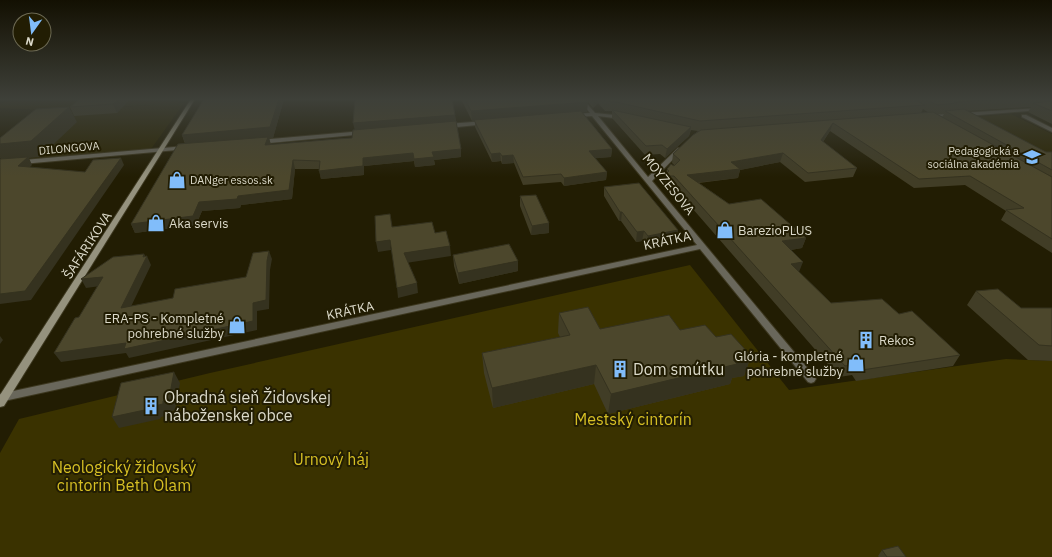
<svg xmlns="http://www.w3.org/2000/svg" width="1052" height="557" font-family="'IBM Plex Sans',sans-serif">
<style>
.built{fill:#2c2602}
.green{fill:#3a3200}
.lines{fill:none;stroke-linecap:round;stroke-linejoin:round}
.street-casing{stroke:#3c371f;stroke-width:2}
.secondary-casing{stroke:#3c371f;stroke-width:2}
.street{fill:#69675b;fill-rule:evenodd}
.secondary{fill:#95927e;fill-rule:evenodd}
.wall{fill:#413d26;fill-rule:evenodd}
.shaded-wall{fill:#35321f}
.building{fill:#4c472c;stroke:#35321f}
.labels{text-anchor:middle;stroke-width:4;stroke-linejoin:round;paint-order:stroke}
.far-street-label{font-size:11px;fill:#dcdaca;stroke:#221d03}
.far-poi-label{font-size:11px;fill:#dcdaca;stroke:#221d03;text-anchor:end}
.street-label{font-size:13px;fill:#dcdaca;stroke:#221d03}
.poi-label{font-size:13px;fill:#dcdaca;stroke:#221d03;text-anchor:start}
.near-poi-label{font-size:16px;fill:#dcdaca;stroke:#221d03;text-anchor:start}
.near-park-label{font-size:16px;fill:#d6bf24;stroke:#221d03}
</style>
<rect width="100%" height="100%" fill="#221d03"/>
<g class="built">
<polygon points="14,99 182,99 179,103 184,103 151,149 0,161 55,112 153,105 47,110 0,108 0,104"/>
<polygon points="1011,114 1052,134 1052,181 947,119"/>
</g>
<polygon class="green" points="690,265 789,390 1006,359 1052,361 1052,557 0,557 0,453 19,419 210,373"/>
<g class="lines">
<g class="street-casing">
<g id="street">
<polygon points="579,99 583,99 595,113 624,116 625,117 622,119 598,116 648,177 678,148 682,148 682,150 652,181 814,376 816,379 814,382 811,383 808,382 700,249 4,401 0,399 0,394 4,393 697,245 592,116 572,117 571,116 574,114 590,113"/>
<polygon points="1052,107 1052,109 931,119 928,117 931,115"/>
<polygon points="1022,115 1026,115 1052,128 1052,132 1022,117"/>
<polygon points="485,121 487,122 487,124 447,128 444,126 447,124"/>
<polygon points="363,131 365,132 365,134 259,144 256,142 259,140"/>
<polygon points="186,146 189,148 188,149 0,166 0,162"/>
</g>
</g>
<g class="secondary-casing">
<polygon id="secondary" points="191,99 195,99 4,406 0,407 0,395"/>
</g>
<use href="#street" class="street"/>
<use href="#secondary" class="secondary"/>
</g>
<g class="wall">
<polygon points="80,99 140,99 130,99 117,113 74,116 70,107"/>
<polygon points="204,99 284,99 273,138 269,138 271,145 352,138 455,115 456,121 461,149 461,157 434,160 435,165 415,167 414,161 364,166 364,175 321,179 319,169 295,169 292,199 241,205 240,208 202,211 196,225 135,233 131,224 185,144 182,135"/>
<path d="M462,99H1052V124L1028,112L1031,107L967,111L1046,152H1052V253L1001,220L1006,211L965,185L914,188L830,131L823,142L857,168L853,177L805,182L780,162L740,170L738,178L699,183L729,204L806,238L802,248L791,250L799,272L831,303L899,314L960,355L953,366L856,381L852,375L839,377L672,185L662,186L664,176L666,174L667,169L674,165L672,163L673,154L698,131L691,130L689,136L665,158L660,154L645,155L612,118V111H605L598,103L593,108L587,101V112H582L612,149L611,157L595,158L607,172L606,180L564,186L561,182L523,185L514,163L502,164L501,161L492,162L475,127V121H472L462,101ZM923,109L929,113H921ZM937,114H944L942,117Z"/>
<polygon points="604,187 678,230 676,239 646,245 642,241 636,242 621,221 619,221 604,196"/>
<polygon points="520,196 549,223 549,233 531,235 520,206"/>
<polygon points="453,255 518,271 459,284 454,266"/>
<polygon points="976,291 1021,308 1052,308 1052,361 1028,360 967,305"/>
<polygon points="559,313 600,329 680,330 716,337 751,356 744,376 732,378 730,384 608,414 594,384 493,408 484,373 482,353 560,337 558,333"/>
<polygon points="882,550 906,557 879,557 878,556"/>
</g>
<g class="shaded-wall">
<polygon points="119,99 140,99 130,99 117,113 113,104"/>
<polygon points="279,99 284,99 273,138 269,138 271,145 186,145 182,135"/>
<polygon points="594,99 598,99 598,103 593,108"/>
<polygon points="588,102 587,112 472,121 471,111"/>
<polygon points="69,107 77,122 40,157 29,158 32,165 23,174 2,160 0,158 0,144"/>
<polygon points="455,115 456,123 355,131 353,123"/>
<polygon points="833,123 830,131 818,149 821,140"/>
<polygon points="691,127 689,136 665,158 667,149"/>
<polygon points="461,149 461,157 434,160 435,165 415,167 414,159 432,152"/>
<polygon points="612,149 611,157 588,159 589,151"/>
<polygon points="413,153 414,161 364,166 364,175 321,179 319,171 363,158"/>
<polygon points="500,153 501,161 492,162 491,154"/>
<polygon points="783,153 780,162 740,170 738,178 685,184 687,175 731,162"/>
<polygon points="513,155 514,163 502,164 502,156"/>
<polygon points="121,158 124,165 31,300 0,304 0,294"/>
<polygon points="293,160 295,169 292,199 241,205 240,208 202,211 196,225 135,233 131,224 199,202 238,196"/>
<polygon points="607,172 606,180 564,186 564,178"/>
<polygon points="620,212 622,212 621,221 619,221"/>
<polygon points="549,223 549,233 531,235 532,226"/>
<polygon points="678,230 676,239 646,245 648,236"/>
<polygon points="644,231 642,241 636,242 637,232"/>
<polygon points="806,238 802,248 779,252 782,241"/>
<polygon points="390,240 391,250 378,252 376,242"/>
<polygon points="450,246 451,256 406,263 404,253"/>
<polygon points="269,251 272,259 270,270 269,309 257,311 257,330 129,358 126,353 61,362 54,353 253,303 267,261"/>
<polygon points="144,254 146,257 147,256 151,265 126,317 121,308"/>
<polygon points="518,261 518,271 459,284 458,273"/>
<polygon points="803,262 799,272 791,264"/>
<polygon points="103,277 108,285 86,288 81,279"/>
<polygon points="417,283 418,293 398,298 397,288"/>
<polygon points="0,336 3,340 0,344"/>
<polygon points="751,356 744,376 732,378 730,384 608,414 611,394 733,360"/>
<polygon points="596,365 594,384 493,408 492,388"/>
<polygon points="174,372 180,383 175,410 170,412 169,415 161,417 160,419 119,428 112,417 154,406 163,401"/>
</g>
<g class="building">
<polygon points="80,99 119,99 113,104 70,107"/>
<polygon points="204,99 279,99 270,127 182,135"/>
<polygon points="355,99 452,99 455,115 353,123"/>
<polygon points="465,99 585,99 588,102 471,111"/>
<polygon points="603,99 913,99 925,105 700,121 616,102 606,101"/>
<polygon points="925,99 1012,99 954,102 957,103 937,105"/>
<polygon points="1052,101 1052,111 1033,103"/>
<polygon points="69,107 31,141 0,144 0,138 36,109"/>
<polygon points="964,109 1046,152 1052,152 1052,170 945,111"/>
<polygon points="612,110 691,127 667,149 662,145 646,146"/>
<polygon points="581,111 612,149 589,151 607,172 564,178 561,174 523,177 513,155 502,156 500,153 491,154 474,120"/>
<polygon points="933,112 1052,177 1052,239 1006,210 1024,208 970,176 919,179 833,123 821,140 857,168 808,173 783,153 731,162 740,169 687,175 729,204 761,199 806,238 782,241 803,262 791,264 831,303 882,299 899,314 912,311 960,355 862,370 857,364 845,366 674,176 664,176 669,171 667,169 671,164 674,166 680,160 673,154 693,135 701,130"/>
<polygon points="456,121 461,149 432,152 434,157 414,159 413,153 363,158 363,166 319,171 320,161 293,160 289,190 238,196 237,199 199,202 193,216 131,224 178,144 268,137 265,145 337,139 352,138 353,130"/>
<polygon points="28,157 18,166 85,172 93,160 121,158 25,291 0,294 0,159"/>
<polygon points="639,183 678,230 648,236 644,231 637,232 622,212 620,212 604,187"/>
<polygon points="536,195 549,223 532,226 520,196"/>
<polygon points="390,214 392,227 432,222 435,233 446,231 450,246 404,253 417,283 397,288 390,240 376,242 375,216"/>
<polygon points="509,244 518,261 458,273 453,255"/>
<polygon points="269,251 267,261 266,300 253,303 253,321 124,349 126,343 54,353 75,318 79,317 103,277 81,279 113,257 144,254 143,257 147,256 121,308 173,298 175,289 246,277 253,253"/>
<polygon points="998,289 1021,308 1052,308 1052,346 1039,345 976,291"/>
<polygon points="588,307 600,329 669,315 680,330 705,325 716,337 731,334 751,356 733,360 737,364 611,394 596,365 492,388 482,353 570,335 559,313"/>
<polygon points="174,372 169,399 163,401 163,404 154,406 154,408 112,417 121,383"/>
<polygon points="898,546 906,557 887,557 882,550"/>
</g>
<linearGradient id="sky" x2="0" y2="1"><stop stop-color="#131002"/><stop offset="0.56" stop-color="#3e4039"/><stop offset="1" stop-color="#3e4039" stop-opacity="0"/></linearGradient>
<rect width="1052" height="177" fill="url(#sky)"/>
<defs>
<g id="school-bare" transform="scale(1.38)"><path d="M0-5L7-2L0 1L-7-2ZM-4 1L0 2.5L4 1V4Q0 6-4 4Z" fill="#81bdfa" stroke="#221d03" stroke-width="2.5" paint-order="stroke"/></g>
<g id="shop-bare" transform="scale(1.38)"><path d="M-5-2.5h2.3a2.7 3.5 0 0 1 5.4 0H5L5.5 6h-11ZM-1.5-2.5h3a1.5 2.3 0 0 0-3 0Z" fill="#81bdfa" stroke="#221d03" stroke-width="2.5" paint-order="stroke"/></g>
<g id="building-bare" transform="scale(1.38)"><path d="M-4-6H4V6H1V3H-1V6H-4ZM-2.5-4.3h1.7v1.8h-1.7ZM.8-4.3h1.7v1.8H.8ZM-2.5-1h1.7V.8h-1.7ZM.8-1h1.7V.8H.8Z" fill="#81bdfa" stroke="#221d03" stroke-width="2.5" paint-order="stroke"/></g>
</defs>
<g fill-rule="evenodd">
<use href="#school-bare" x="1032" y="157"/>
<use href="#shop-bare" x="177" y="180"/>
<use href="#shop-bare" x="156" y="223"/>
<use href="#shop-bare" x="725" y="230"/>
<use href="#shop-bare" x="237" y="325"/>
<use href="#building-bare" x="866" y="340"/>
<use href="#shop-bare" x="856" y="363"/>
<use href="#building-bare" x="620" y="369"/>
<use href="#building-bare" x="151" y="406"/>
</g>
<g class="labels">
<g class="far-street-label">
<text transform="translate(69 148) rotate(-5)" y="4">DILONGOVA</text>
</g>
<g class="far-poi-label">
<text x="1019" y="155">Pedagogická a<tspan x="1019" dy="13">sociálna akadémia</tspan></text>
<text x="190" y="184" text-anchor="start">DANger essos.sk</text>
</g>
<g class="street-label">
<text transform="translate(669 184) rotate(51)" y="5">MOYZESOVA</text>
<text transform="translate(667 240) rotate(-12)" y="5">KRÁTKA</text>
<text transform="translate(87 245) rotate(-57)" y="5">ŠAFÁRIKOVA</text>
<text transform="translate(350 310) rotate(-12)" y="5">KRÁTKA</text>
</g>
<g class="poi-label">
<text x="169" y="228">Aka servis</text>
<text x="738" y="235">BarezioPLUS</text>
<text x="224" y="323" text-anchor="end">ERA-PS - Kompletné<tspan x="224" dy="15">pohrebné služby</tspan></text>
<text x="879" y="345">Rekos</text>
<text x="843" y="361" text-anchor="end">Glória - kompletné<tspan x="843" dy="15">pohrebné služby</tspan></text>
</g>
<g class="near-poi-label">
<text x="633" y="375">Dom smútku</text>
<text x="164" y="403">Obradná sieň Židovskej<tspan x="164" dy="18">náboženskej obce</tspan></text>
</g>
<g class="near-park-label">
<text x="633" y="425">Mestský cintorín</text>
<text x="331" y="465">Urnový háj</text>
<text x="124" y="473">Neologický židovský<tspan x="124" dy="18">cintorín Beth Olam</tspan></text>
</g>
</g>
<g transform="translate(32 32) rotate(194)"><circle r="19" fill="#221d03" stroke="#6c6953"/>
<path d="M0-3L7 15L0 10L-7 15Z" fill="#81bdfa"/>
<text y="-6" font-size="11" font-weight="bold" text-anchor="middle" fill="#dcdaca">N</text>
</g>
</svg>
